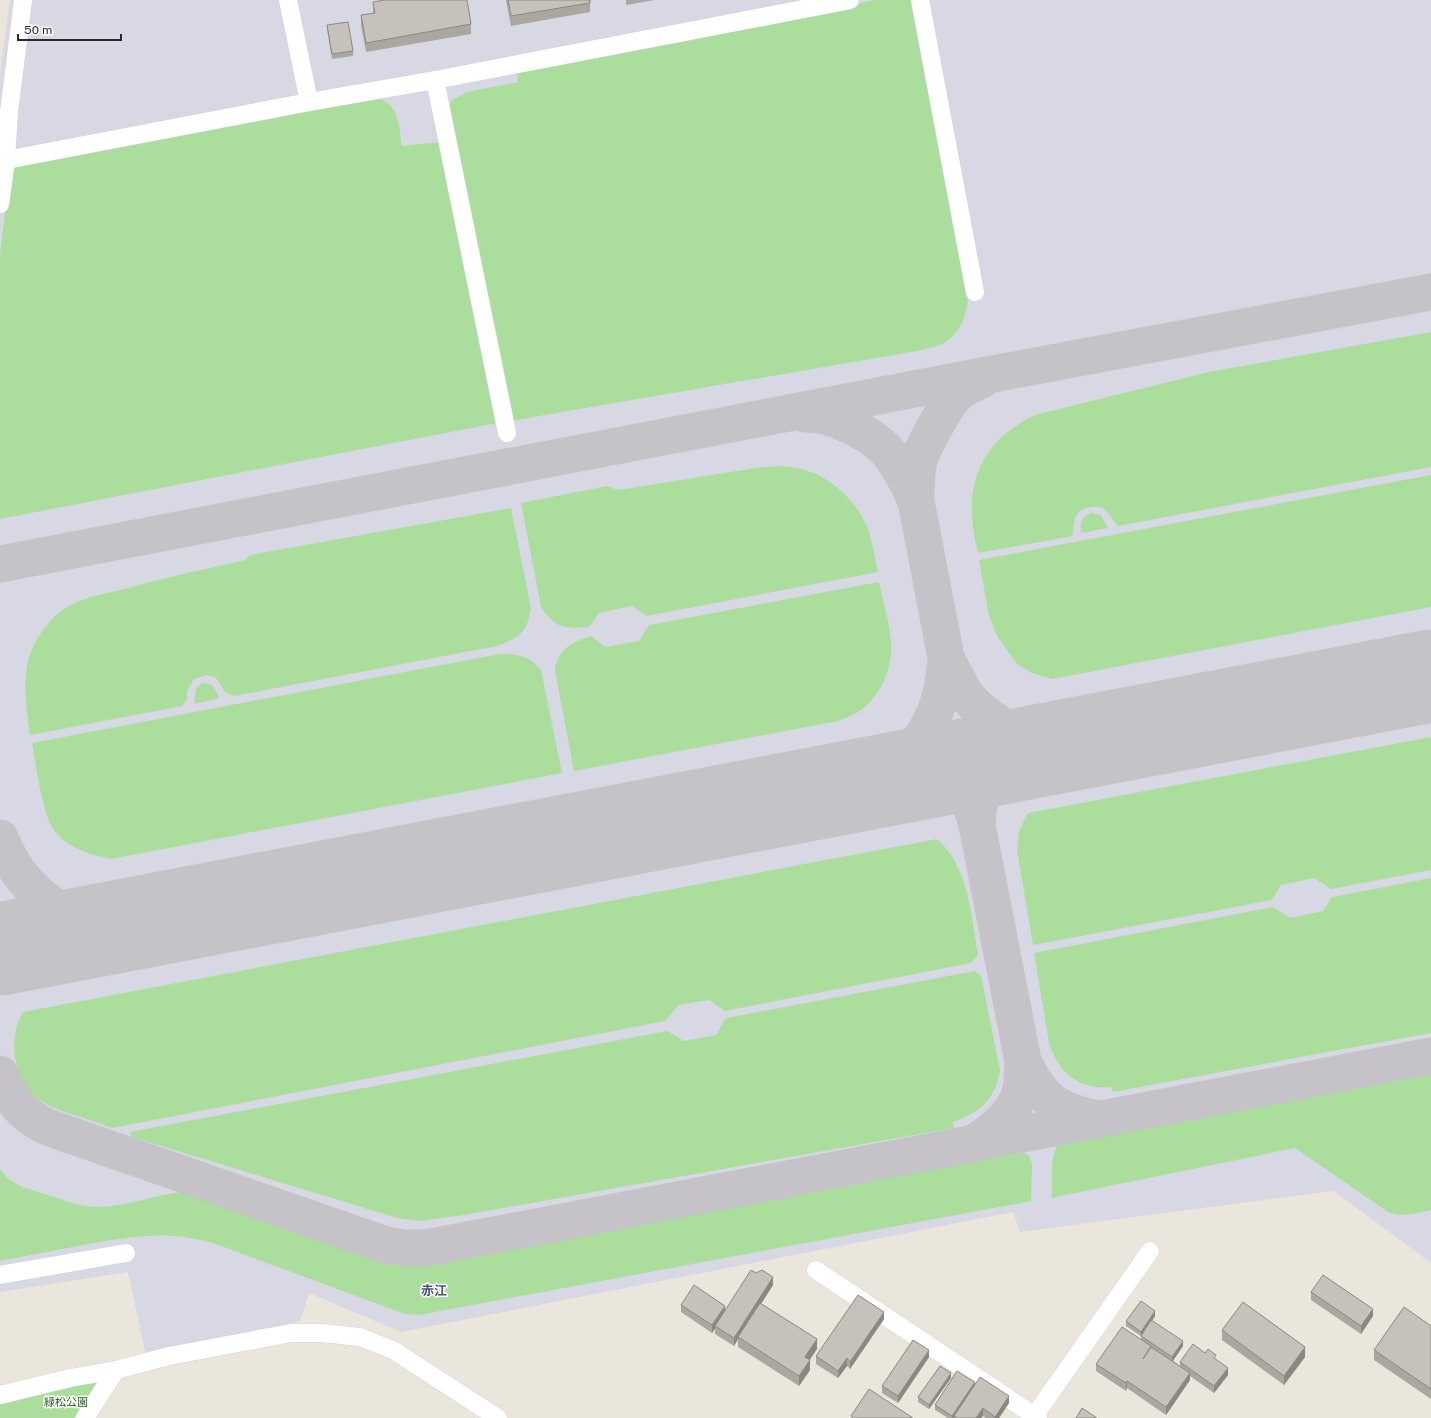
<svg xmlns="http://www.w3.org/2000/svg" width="1431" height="1418" font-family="'Public Sans','Noto Sans JP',sans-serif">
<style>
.airport{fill:#d7d8e3}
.green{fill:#abde9c}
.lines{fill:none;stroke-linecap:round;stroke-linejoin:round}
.taxiway{stroke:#c5c3c7;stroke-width:37}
.runway{stroke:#c5c3c7;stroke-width:93}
.minor-casing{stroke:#d1d3e1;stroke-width:19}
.minor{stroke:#fff;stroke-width:18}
.wall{fill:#aaa7a1}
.shaded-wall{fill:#8b8883}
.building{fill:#c6c2bb;stroke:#8b8883}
.labels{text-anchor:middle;stroke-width:3;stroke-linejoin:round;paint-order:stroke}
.park-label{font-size:11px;fill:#25611e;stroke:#fff}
.quarter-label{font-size:13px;font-weight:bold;fill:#4d5077;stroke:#fff}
</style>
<rect width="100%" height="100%" fill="#ebe6dc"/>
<polygon class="airport" points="10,0 1431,0 1431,1263 1334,1191 1020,1232 1013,1212 401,1332 309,1293 300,1321 146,1356 128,1272 0,1292 0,75"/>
<g class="green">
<path d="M876,0H912L968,296C967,313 962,331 947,341C941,346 930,347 923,350L510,421L449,108L452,100L467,92L518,82L517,69Z"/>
<path d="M364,99C369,99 375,98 380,99C400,106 399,128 402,146L440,142L497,423L0,519V254L9,182L14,169L21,163Z"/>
<path d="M1431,332V467L1118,526C1113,521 1109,513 1104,509C1099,506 1096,506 1091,507C1074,509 1074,521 1073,536L978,553C975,540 972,527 972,514C970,466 994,435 1035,415L1209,372Z"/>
<path d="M784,466C790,467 796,468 802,469C832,477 859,503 869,532C873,545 875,559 878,572L647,616L632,606L599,613L589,627C565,629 556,629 541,607L521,503L607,486L618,490L762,467Z"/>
<polygon points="1431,475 1431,607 1052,679 1032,673 1017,664 997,636 989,616 979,560"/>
<path d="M511,508L531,608C527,633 520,637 497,646L234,696L225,692L217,679L212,676L206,675L194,679L187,691V699L182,706L30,735C27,712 23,689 27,666C31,641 52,613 75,603C90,596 108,593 124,589C164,578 205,569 245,560L250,555Z"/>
<path d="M1092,513L1101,515L1108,528L1081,533C1080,523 1081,516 1092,513Z"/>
<path d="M879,582C883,601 890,623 891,643C893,669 880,698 858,712C852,716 844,718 838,721L574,771L555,670C558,648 573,642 591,636L605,647L639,641L649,625Z"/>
<path d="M499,654C517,654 529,655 541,670L562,773L111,859C90,855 67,848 54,830C42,814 36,764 32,743Z"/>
<path d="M202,683C216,684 214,689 220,698L194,704L196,688Z"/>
<polygon points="1431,737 1431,870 1331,889 1314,878 1281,885 1272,900 1033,945 1017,850 1019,831 1028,813"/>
<path d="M937,839C969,867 971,915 978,955L971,963L725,1011L709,1000L679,1005L665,1021L112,1128C99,1123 87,1119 74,1115C41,1104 21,1095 15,1057C13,1040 15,1027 23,1012Z"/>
<path d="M1431,878V1033L1113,1092L1111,1087C1078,1090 1059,1073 1049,1043L1034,953L1273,907L1290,918L1323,911L1332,897Z"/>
<path d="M975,971L981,976L1000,1070C996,1099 979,1113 953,1122L954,1128L458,1216L419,1221L397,1218L132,1137L130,1132L667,1031L684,1041L716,1035L726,1018Z"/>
<path d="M1431,1070V1210C1416,1213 1402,1218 1388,1212L1295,1148L1051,1198C1054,1182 1049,1159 1057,1146Z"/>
<path d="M1024,1153L1030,1157L1032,1164L1031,1201L419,1315L405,1314L213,1243C164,1229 126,1237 78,1246C52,1251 26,1256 0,1261V1169C11,1185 23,1187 41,1193C59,1198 79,1207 97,1207C126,1207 154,1195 182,1192C191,1191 200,1193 209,1194L382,1256C409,1262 429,1261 456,1257Z"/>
<polygon points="102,1378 74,1418 0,1418 0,1401"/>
</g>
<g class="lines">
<g class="taxiway">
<path d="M983,379C974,383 959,391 953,398C944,409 922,448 919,461C916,474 916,487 916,501L946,658L965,694L978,708L991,718L1007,729L1025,736L1045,741L1088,742"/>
<path d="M805,414C831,413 871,433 888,452C900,467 908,483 916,501"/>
<polyline points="0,564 998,373 1431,292"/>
<path d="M1032,752C1025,755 1017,756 1011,760C985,774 978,798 977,825L1023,1061C1042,1100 1057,1112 1100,1119"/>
<path d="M891,779C900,779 910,777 919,777C937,777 957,787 968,802C973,809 975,817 977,825"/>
<path d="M846,787C857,783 870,779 880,774C926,748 943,708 946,658"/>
<path d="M0,838C14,873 40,905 77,916C97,922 117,922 137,923"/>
<polyline points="0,967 9,957 38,942"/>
<path d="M0,1074C11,1100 21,1114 47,1127L386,1245L404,1248H426L1431,1056"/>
<path d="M974,1143C994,1130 1015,1114 1021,1089C1023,1080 1022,1070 1023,1061"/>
</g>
<polyline class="runway" points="0,949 1431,676"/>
<g class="minor-casing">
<g id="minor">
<polyline points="288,0 309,102"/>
<polyline points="920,0 975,292"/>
<polyline points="435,80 507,433"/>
<polyline points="6,160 309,102 435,80 850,0"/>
<polyline points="0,204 6,160 9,112 23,0"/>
<polyline points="816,1270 1038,1418"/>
<polyline points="0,1275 126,1253"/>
<polyline points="0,1395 70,1378 116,1370 169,1356 291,1333 322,1333 360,1337 393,1350 498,1418"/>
<polyline points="85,1418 116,1370"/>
<polyline points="1033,1418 1150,1251"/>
</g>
</g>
<use href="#minor" class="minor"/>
</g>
<g class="wall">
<polygon points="384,0 467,0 471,24 471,34 366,52 361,25 361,15 373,13 373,2"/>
<polygon points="506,0 590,0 590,12 511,26"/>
<polygon points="626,0 655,0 626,5"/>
<polygon points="327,25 353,51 353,56 332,59 327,30"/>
<polygon points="773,1285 761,1304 817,1349 809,1360 810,1370 799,1386 738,1347 738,1339 734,1346 715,1334 715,1329 712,1333 681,1312 681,1305 725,1310"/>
<polygon points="1311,1292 1373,1316 1361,1334 1311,1300"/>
<polygon points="1155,1316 1152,1321 1183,1346 1173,1361 1180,1366 1180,1362 1205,1353 1216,1360 1228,1375 1214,1393 1190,1376 1190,1380 1166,1415 1127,1388 1126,1391 1096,1371 1096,1364 1141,1340 1141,1336 1126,1326 1126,1321"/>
<polygon points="884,1319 850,1369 847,1366 838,1378 816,1364 816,1356"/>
<polygon points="1431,1326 1431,1399 1374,1360 1374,1350"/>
<polygon points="1222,1330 1305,1357 1284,1385 1222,1340"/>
<polygon points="929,1357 898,1403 882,1393 882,1386"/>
<polygon points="951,1378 929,1409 918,1402 918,1397"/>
<polygon points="975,1385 1009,1403 999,1418 986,1418 983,1416 981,1418 948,1418 935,1410 935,1405"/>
</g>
<g class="shaded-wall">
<polygon points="773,1277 773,1285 739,1338 738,1337 738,1339 734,1346 734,1338"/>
<polygon points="725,1306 725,1313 715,1326 715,1329 712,1333 712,1325"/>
<polygon points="1373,1309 1373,1316 1361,1334 1361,1326"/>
<polygon points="1155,1311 1155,1316 1141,1337 1141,1332"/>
<polygon points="884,1312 884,1319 850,1369 850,1362"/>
<polygon points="817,1339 817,1349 805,1367 805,1357"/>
<polygon points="1183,1341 1183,1346 1172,1362 1172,1357"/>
<polygon points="1305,1347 1305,1357 1284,1385 1284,1376"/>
<polygon points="929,1350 929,1357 898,1403 898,1396"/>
<polygon points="847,1358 847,1366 838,1378 838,1371"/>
<polygon points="810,1360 810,1370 799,1386 799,1376"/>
<polygon points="1228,1368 1228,1375 1214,1393 1214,1386"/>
<polygon points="951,1373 951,1378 929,1409 929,1405"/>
<polygon points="1190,1373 1190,1380 1166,1415 1166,1407"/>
<polygon points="1127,1381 1127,1388 1126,1391 1126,1383"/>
<polygon points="975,1382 975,1387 954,1416 954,1418 952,1418 952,1416"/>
<polygon points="1009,1396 1009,1403 999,1418 995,1418 995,1417"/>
<polygon points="983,1408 983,1416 981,1418 976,1418"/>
</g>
<g class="building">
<polygon points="385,0 467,0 471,24 366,43 361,15 375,13 373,2"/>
<polygon points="508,0 590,0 590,3 511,16"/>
<polygon points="348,22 353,51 332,54 327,25"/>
<polygon points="751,1270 756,1273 762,1270 773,1277 734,1338 715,1326"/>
<polygon points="1323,1275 1373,1309 1361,1326 1311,1292"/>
<polygon points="694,1285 725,1306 712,1325 681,1305"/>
<polygon points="858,1295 884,1312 850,1362 847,1358 838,1371 816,1356"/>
<polygon points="1141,1301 1155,1311 1141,1332 1126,1321"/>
<polygon points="1243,1302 1305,1347 1284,1376 1222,1330"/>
<polygon points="760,1303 817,1339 805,1357 810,1360 799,1376 738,1337"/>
<polygon points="1404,1307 1431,1326 1431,1389 1374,1350"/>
<polygon points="1151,1320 1183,1341 1172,1357 1141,1336"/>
<polygon points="1122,1327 1151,1346 1143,1359 1151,1347 1190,1373 1166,1407 1127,1381 1126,1383 1096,1364"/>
<polygon points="913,1340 929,1350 898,1396 882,1386"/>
<polygon points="1193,1344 1205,1353 1208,1349 1216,1355 1214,1358 1228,1368 1214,1386 1180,1362"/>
<polygon points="940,1366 951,1373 929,1405 918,1397"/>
<polygon points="957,1371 975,1382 952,1416 935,1405"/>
<polygon points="980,1377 1009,1396 995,1417 983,1408 976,1418 958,1418 954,1416"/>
<polygon points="869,1389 913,1418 853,1418 851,1416"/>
<polygon points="1082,1408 1097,1418 1076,1418"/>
</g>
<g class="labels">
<g class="park-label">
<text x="66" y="1406">緑松公園</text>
</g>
<g class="quarter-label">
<text x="434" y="1295">赤江</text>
</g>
</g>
<path d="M18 34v6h103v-6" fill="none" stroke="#292929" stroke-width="2"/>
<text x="24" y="34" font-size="12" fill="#292929" stroke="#ffffff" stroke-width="3" paint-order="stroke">50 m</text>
</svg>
